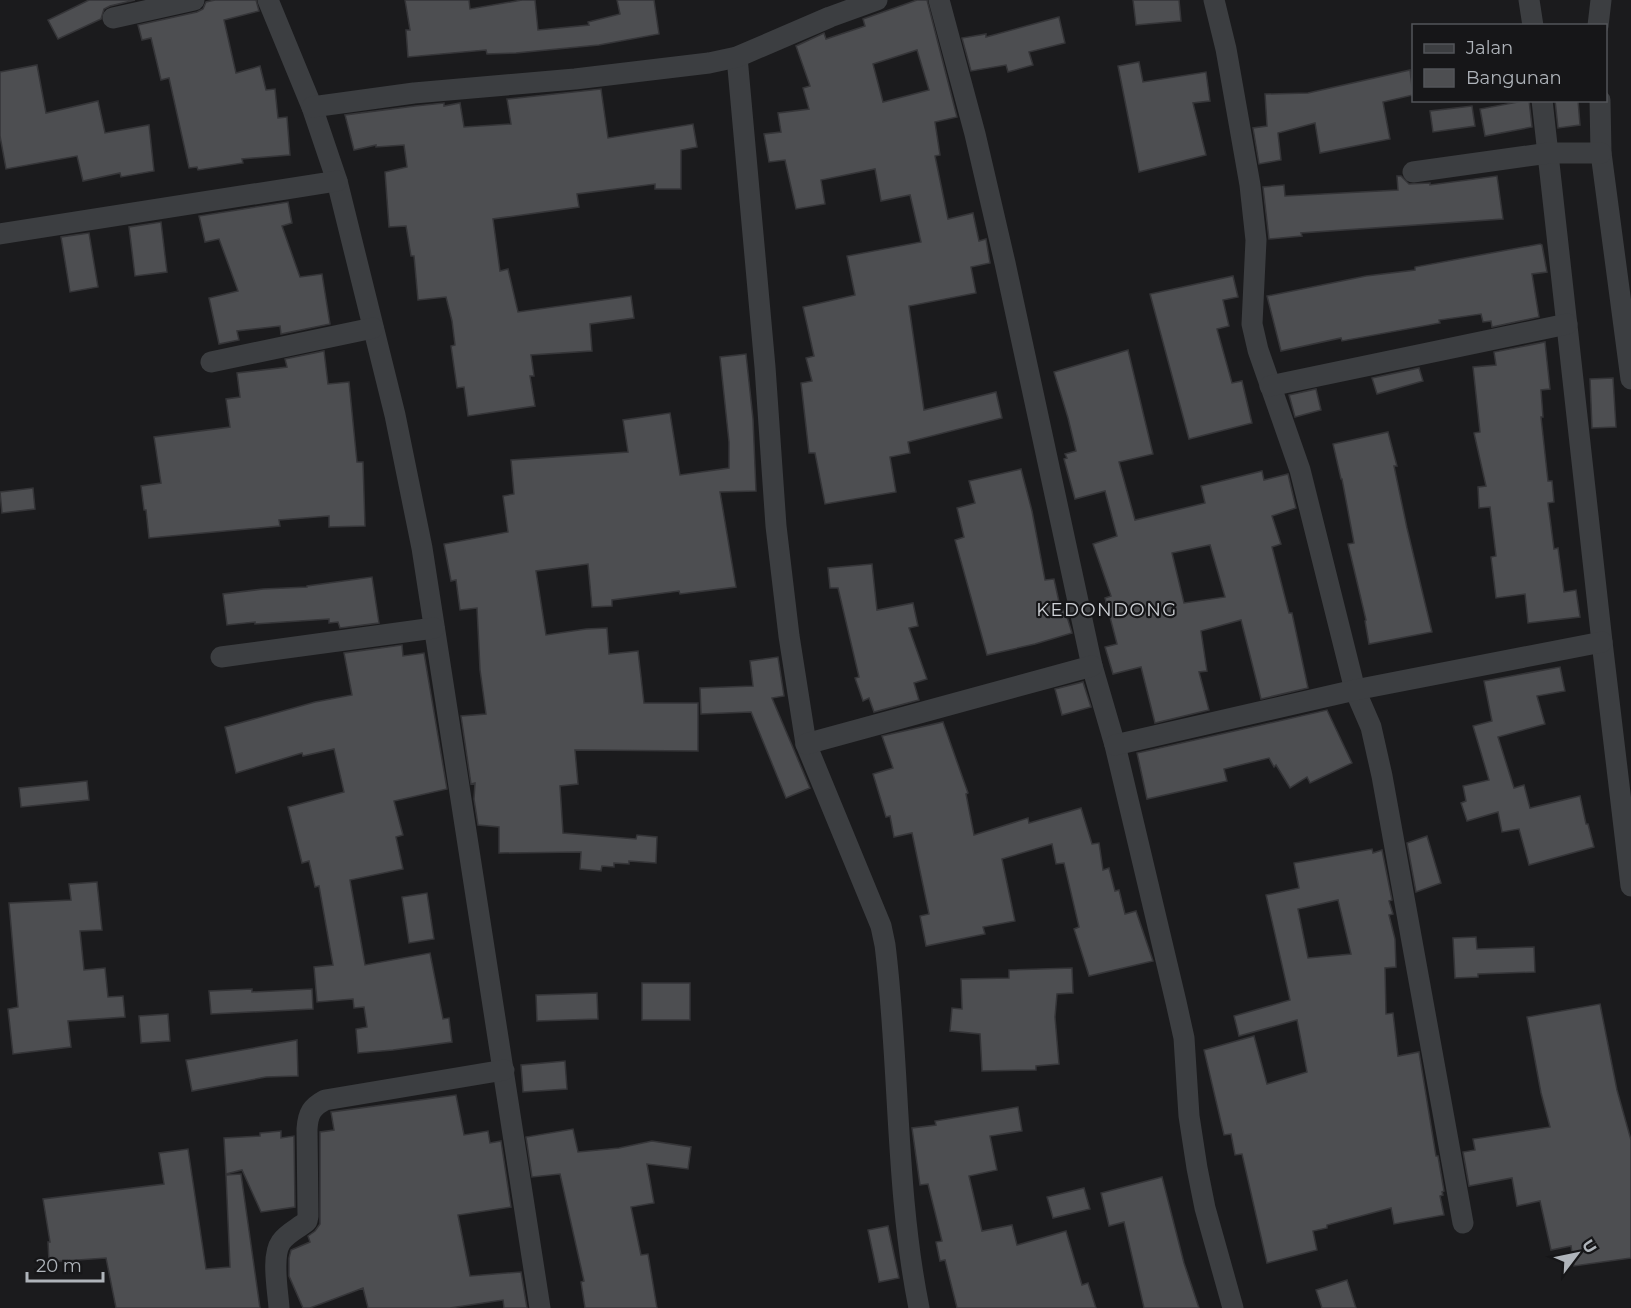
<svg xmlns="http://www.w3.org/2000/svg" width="1631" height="1308" font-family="Montserrat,sans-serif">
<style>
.building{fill:#4d4e51;stroke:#353538;stroke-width:1.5;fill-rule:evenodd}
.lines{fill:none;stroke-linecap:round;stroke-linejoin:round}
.street{stroke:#3c3e41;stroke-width:21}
.labels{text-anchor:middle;stroke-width:4.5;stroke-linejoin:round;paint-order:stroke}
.quarter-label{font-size:18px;letter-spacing:1.5px;fill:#cfd2d7;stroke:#161618}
</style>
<rect width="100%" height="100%" fill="#1b1b1d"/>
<g class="building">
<polygon points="89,0 135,0 110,6 104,9 101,19 58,39 48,20"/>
<polygon points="215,0 256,0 259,11 224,20 236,73 260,66 266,90 275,89 278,118 287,117 290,155 242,159 243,163 198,170 197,167 189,168 169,78 161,80 151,38 142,40 138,25 197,12 203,9 206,2"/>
<polygon points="405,0 469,0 470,9 522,0 535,0 538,30 589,25 588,22 620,14 617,0 654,0 659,34 599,45 516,53 487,54 486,50 408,57 406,30 410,30"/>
<path d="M917,0H927L957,117L935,122L940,155L935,156L948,219L973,213L979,241L986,239L990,263L971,267L976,293L909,306L924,410L996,392L1002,418L908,442L910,453L890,457L896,492L825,504L815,453H809L801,383L812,381L806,358L814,356L803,307L855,295L847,256L921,242L910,195L881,201L875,169L821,180L825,204L796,209L785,160L769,162L764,134L781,132L778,113L809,109L803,88L810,86L796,46L824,33L826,39L865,26L863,19ZM917,50L929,90L883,102L873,64Z"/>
<polygon points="1133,0 1179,0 1181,21 1136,25"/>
<polygon points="1059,17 1065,43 1029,52 1033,65 1008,72 1006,65 971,71 962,38 986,34 986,37"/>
<polygon points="1139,62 1143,82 1206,72 1210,101 1193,103 1206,155 1139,172 1118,66"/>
<polygon points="37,65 46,113 98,101 105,133 149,125 154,171 121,177 120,173 83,181 77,156 6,169 0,136 0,72"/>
<polygon points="1410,70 1413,95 1383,102 1390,139 1320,153 1315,123 1278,133 1281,160 1259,164 1253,128 1267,126 1265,94 1308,93"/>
<polygon points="601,89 608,138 693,124 697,147 681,150 681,189 655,189 655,184 577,194 579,207 493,219 500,271 508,269 518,312 631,296 634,318 590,324 592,351 531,355 534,376 530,376 535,406 468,416 464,387 457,388 451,346 455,345 452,321 446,297 418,300 414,256 411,256 406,226 389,227 385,172 407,167 404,145 376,147 376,145 354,150 345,115 415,106 444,103 444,106 460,103 464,127 511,124 507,99"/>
<polygon points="1529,100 1532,127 1485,136 1480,109"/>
<polygon points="1555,100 1578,100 1580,125 1558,128"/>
<polygon points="1472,106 1475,126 1433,132 1430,111"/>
<polygon points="1397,176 1401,176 1409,184 1430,183 1430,185 1497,176 1503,219 1301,233 1302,236 1269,239 1263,187 1284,185 1285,196 1398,190"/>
<polygon points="288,202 292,223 282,226 300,277 322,274 330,324 281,334 280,326 237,331 239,340 219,344 209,298 238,291 219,239 205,242 199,216"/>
<polygon points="161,222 167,272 135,276 129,227"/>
<polygon points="89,233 98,287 70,292 61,237"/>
<polygon points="1540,244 1542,245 1547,272 1532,274 1539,317 1492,327 1491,321 1483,322 1481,314 1439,320 1440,323 1342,341 1341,338 1281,351 1267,296 1366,276 1415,270 1415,267"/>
<polygon points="1233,276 1238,297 1223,300 1229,326 1217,329 1232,383 1242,381 1252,423 1189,439 1150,294"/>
<polygon points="1545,342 1550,389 1541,390 1543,417 1541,417 1548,481 1552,481 1554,502 1548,503 1554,549 1558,548 1564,592 1576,590 1580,617 1528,623 1525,594 1496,598 1491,557 1496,556 1490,507 1479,508 1478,487 1486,486 1474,433 1480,432 1473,367 1496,365 1494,352"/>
<path d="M1128,350L1153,454L1119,462L1135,520L1205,503L1201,486L1262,471L1264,480L1288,474L1296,508L1272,516L1281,544L1272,547L1289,613H1292L1308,688L1261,699L1241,620L1201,631L1207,671L1199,672L1209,710L1155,723L1141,667L1113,674L1105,647L1117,644L1105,598L1111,596L1093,544L1117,536L1105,491L1075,499L1064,459L1067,458L1065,454L1076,451L1068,418L1054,372ZM1210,545L1225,597L1184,603L1172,553Z"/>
<polygon points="324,351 328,384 349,382 357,462 363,462 365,526 329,527 329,516 279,520 280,526 149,538 146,510 144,510 141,486 161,483 154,437 230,427 226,399 240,397 237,373 287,367 285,359"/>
<polygon points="746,354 753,419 756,491 720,492 736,587 680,594 679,591 612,600 612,606 592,607 588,564 536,571 546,635 586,629 607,628 609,654 638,651 644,703 698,703 698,751 575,750 578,784 560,786 563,833 636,839 637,835 657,837 656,863 629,861 629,864 614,863 614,867 602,866 601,871 580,869 581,852 499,853 499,827 478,825 474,799 475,783 471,784 461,716 486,714 480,670 477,608 460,610 456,580 451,581 444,544 508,532 503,496 514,494 511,460 628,452 623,420 670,413 680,475 729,468 729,442 720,357"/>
<polygon points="1419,368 1423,381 1377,394 1372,378"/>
<polygon points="1613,378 1616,427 1592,428 1590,379"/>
<polygon points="1316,389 1321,410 1295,417 1289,395"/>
<polygon points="1388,432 1397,466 1394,466 1407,528 1432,632 1369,644 1365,621 1366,620 1348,544 1354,543 1342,479 1341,479 1333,444"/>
<polygon points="1021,469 1032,511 1045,580 1054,579 1061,611 1065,610 1072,633 1035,644 987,655 955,540 964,537 957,508 975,503 969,481"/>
<polygon points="33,488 35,509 2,513 0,492"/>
<polygon points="872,564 877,610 913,603 918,626 909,628 927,679 914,683 919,700 874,712 869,698 863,701 855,678 859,677 838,588 830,588 828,568"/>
<polygon points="372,577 379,623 340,628 338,622 329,623 329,619 255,624 255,622 227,625 223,594 263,589 307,587 307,586"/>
<polygon points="402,645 403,656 424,653 447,789 394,801 403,835 396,837 403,869 350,880 365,965 430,953 443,1019 449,1018 452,1042 393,1050 358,1053 356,1029 367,1027 364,1007 354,1008 353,999 317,1002 314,967 333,965 319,886 315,887 309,861 302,863 288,807 344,792 334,749 303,756 302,753 236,773 225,727 315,702 352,695 344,653"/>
<polygon points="778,657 784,696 772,698 810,788 786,798 751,712 701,714 700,688 753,686 750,661"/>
<polygon points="1560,667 1565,691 1537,696 1545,724 1498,737 1514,788 1524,785 1530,808 1580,796 1586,824 1588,824 1594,847 1529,865 1519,829 1502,832 1498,812 1467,821 1461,803 1466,801 1463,786 1489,780 1473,726 1492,721 1484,681"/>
<polygon points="1083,682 1091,707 1062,715 1055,689"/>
<polygon points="1327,710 1352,763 1310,783 1307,777 1290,788 1276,765 1274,767 1269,758 1224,769 1227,781 1147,799 1137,753"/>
<polygon points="943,722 968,793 966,794 974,835 1028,818 1029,823 1081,808 1092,844 1099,843 1103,870 1109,868 1115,891 1119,890 1125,914 1136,911 1153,961 1089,976 1074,929 1079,927 1064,863 1056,864 1052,844 1002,859 1015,921 983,927 985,934 926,946 920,916 929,914 912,833 894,837 890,816 886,817 873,774 893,768 882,736"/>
<polygon points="87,781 89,800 21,807 19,788"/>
<polygon points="1427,836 1441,883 1416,892 1407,843"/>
<path d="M1372,849L1373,853L1382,850L1392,900L1389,901L1393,914L1389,915L1395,939L1396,967L1385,968L1386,1014L1393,1013L1398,1056L1419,1052L1436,1156H1438L1444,1191L1442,1192L1443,1195L1440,1196L1444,1215L1394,1224L1391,1208L1327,1225V1228L1313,1231L1317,1250L1267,1263L1242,1154L1235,1155L1231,1134L1224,1135L1204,1050L1254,1036L1267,1084L1307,1072L1297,1020L1239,1036L1234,1016L1290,1000L1266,895L1299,888L1294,863ZM1338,900L1351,954L1308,958L1298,909Z"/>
<polygon points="97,882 102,930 80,931 84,970 105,968 108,997 123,996 125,1017 68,1021 71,1047 13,1054 8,1009 18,1007 9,903 71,900 69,884"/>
<polygon points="427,893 434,939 409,943 402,897"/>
<polygon points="1476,937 1477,949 1534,947 1535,972 1478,974 1478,977 1455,978 1453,938"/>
<polygon points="1072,968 1073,993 1057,994 1055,1017 1059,1064 1036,1066 1036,1070 982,1071 980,1034 950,1031 952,1008 962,1009 961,979 1009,978 1009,970"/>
<rect x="642" y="983" width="48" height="37"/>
<polygon points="252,989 252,992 312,989 313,1009 211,1014 209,991"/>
<polygon points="597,993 598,1019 537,1021 536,995"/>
<polygon points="1600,1004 1617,1090 1631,1140 1631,1258 1574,1266 1571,1246 1551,1250 1540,1201 1517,1206 1512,1178 1469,1186 1463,1152 1475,1150 1473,1139 1550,1127 1541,1093 1527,1017"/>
<polygon points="168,1014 170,1041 141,1043 139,1016"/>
<polygon points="297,1040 298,1076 266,1077 192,1091 186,1060"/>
<polygon points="565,1061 567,1089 523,1092 521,1065"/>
<polygon points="456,1095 464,1135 488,1131 490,1143 501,1141 511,1207 458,1215 470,1276 521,1272 527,1308 504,1308 503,1300 450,1308 368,1308 363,1288 310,1308 303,1308 289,1276 289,1258 291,1250 310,1242 308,1236 315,1231 320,1224 320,1132 334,1130 331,1112"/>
<polygon points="1018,1107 1022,1131 990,1136 997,1170 969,1176 982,1231 1012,1225 1017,1245 1066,1231 1082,1285 1088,1283 1096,1308 957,1308 945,1260 940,1261 936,1242 942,1241 928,1184 920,1185 912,1128 936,1125 935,1121"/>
<polygon points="573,1129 578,1152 619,1148 652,1141 691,1147 688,1169 647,1164 654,1203 631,1207 641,1255 648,1254 657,1308 585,1308 581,1282 584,1281 560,1174 532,1177 526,1137"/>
<polygon points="281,1131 281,1138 294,1136 295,1207 261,1212 242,1170 226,1174 224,1138 260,1136 260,1133"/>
<polygon points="188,1149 206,1269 230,1267 226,1175 241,1174 260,1308 116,1308 106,1258 49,1262 48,1242 50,1242 43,1199 164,1184 159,1153"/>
<polygon points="1162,1177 1184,1263 1199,1308 1144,1308 1124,1222 1109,1226 1101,1193"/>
<polygon points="1084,1188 1090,1209 1053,1218 1047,1197"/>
<polygon points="888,1226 899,1278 879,1282 868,1230"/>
<polygon points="1347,1280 1356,1308 1322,1308 1316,1290"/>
</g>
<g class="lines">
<g class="street">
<polyline points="268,0 312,107 337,181 395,415 422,548 540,1308"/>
<polyline points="939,0 975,134 1005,263 1092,666 1115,745 1176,1002 1184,1038 1189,1116 1197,1168 1205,1208 1233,1308"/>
<polyline points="1214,0 1226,49 1250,185 1256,240 1252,324 1258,350 1300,470 1355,690 1371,727 1382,776 1463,1223"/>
<polyline points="1529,0 1533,26"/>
<polyline points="113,18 194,0"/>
<polyline points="1598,26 1601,0"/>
<path d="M737,57L765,367L776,526L789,636L806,744L881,926L885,945C900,1065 895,1189 919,1308"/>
<polyline points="1542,100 1602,642 1631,886"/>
<polyline points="1600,100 1601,153 1631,379"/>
<polyline points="312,107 414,93 575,79 709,63 737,57 830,17 877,0"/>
<polyline points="1413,172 1549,153 1601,153"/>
<polyline points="0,234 337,181"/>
<polyline points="211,362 373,328"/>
<polyline points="1270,386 1567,324"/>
<polyline points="221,657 434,628"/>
<polyline points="806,744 1092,666"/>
<polyline points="1115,745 1355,690 1602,642"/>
<path d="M279,1308C278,1291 271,1256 281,1242C287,1233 299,1228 307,1221L308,1216L307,1129C308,1113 312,1107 325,1100L504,1070"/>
</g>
</g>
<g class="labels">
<g class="quarter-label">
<text x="1107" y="616">KEDONDONG</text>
</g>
</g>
<rect x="1412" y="24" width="195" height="78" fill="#161618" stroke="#535559" stroke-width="1.5"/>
<rect x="1424" y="44" width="30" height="9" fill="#3c3e41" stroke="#535559" stroke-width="1.5"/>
<text x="1466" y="54" font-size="18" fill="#afb4ba">Jalan</text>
<rect x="1424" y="69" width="30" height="18" fill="#4d4e51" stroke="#535559" stroke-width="1.5"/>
<text x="1466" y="84" font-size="18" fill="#afb4ba">Bangunan</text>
<g transform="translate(1577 1254) rotate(58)" stroke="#161618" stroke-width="4.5" paint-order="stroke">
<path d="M0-4.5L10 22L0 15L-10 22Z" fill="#afb4ba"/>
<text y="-9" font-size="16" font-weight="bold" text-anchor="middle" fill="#afb4ba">U</text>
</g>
<path d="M27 1272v9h76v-9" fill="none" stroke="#afb4ba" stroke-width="3"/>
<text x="36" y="1272" font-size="18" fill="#afb4ba" stroke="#161618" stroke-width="4.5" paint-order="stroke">20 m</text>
</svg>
